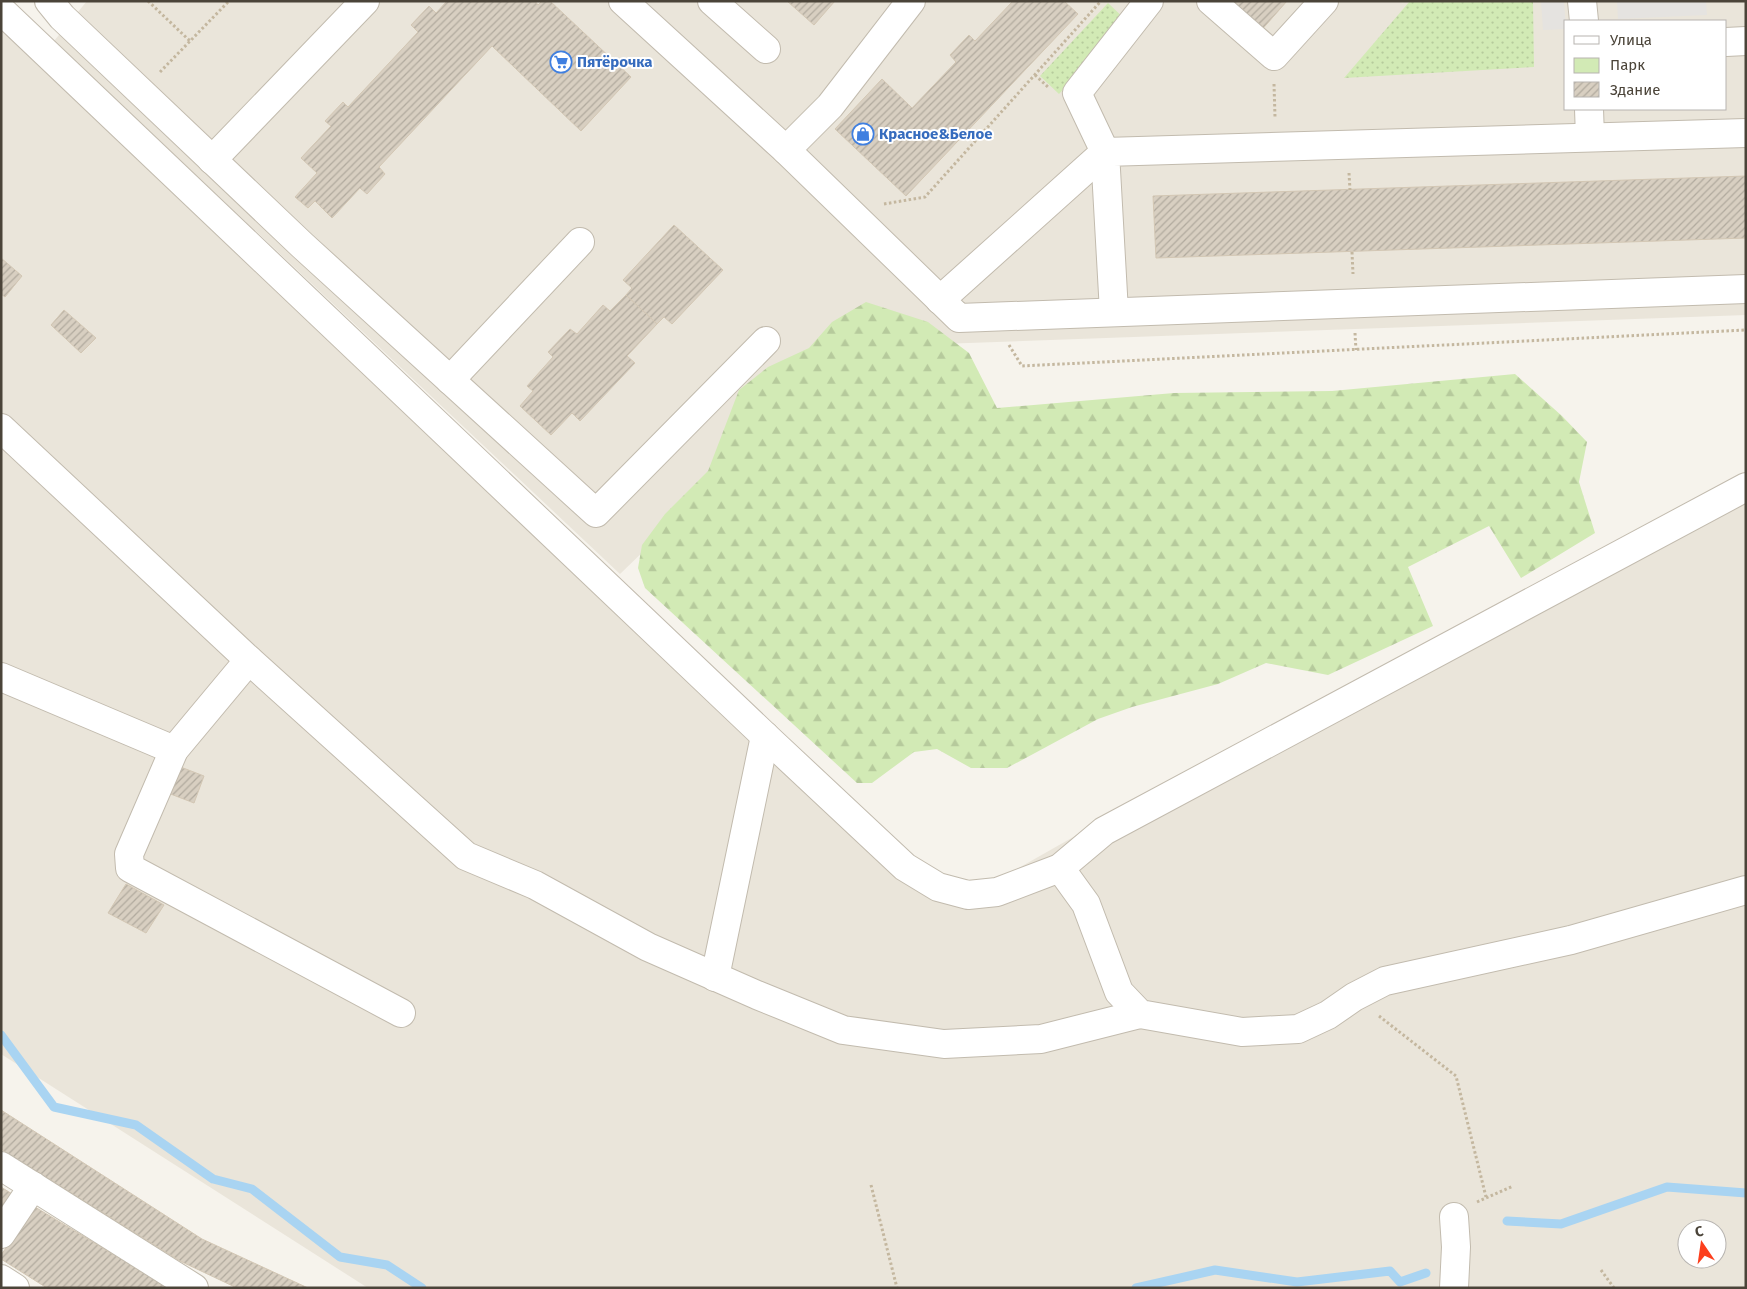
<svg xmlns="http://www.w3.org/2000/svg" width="1747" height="1289" font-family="'Fira Sans',sans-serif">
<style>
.residential{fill:#eae5da;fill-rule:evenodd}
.green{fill:url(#green-dots)}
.forest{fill:url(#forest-firs)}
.parking{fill:#e5e3e0}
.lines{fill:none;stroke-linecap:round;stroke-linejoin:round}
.stream{stroke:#a9d4f2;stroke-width:9}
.building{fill:url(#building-hatch);stroke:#d3c7b4}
.minor-casing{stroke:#c2bbae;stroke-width:30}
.path{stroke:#c4b79f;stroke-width:3;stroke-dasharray:2.5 2.5;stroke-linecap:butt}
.minor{stroke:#fff;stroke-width:28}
.labels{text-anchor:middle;stroke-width:4;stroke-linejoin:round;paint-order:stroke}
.shop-label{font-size:15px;font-weight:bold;fill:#366cbe;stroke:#fff;text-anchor:start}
</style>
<defs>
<pattern id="green-dots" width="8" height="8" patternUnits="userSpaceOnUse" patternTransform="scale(1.25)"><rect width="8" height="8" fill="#d2eab5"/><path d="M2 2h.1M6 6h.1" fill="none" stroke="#b6ca9c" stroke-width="1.8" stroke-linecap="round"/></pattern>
<pattern id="forest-firs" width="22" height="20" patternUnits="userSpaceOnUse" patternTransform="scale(1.25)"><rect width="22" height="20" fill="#d2eab5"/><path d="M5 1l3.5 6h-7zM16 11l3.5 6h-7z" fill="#b6ca9c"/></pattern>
<pattern id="building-hatch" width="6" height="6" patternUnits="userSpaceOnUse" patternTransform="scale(1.25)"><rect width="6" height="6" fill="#d8cfc1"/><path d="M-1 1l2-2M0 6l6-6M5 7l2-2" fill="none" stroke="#b1aa9e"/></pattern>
</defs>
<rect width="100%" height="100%" fill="#f6f3ec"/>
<g class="residential">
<path d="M1,1L914,859L943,876L973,882L1003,877L1098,823L1746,475V1288H368L1,1054ZM1687,1229H1717V1259H1687Z"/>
<path d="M87,1H1746V315L855,347L620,574L54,41ZM1566,21H1726V109H1566Z"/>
</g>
<g class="green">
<polygon points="1410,1 1533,1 1534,67 1344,78"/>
<polygon points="1108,3 1127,21 1059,94 1040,76"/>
</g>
<polygon class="forest" points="866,302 928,322 969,353 997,408 1174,393 1332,391 1515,374 1562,416 1587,442 1579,482 1595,533 1521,578 1489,526 1408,567 1433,626 1328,675 1266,663 1218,684 1132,707 1098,719 1007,768 971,768 937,749 914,752 872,783 857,783 645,588 638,568 642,545 665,514 708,471 739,390 768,367 809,348 832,322"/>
<g class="parking">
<polygon points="1541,1 1564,1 1566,29 1543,30"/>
<polygon points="1706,1 1707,15 1618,19 1617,2"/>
</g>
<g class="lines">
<g class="stream">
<polyline points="1,1035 54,1107 136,1125 213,1179 252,1189 340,1257 387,1265 422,1288"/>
<polyline points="1507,1221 1561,1224 1667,1187 1746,1193"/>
<polyline points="1136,1288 1215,1270 1297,1282 1390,1271 1400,1282 1426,1273"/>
</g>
</g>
<g class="building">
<polygon points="447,1 535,1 538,5 542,1 550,1 631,77 581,131 492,46 379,167 385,174 367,194 360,188 332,218 315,201 308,208 295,197 317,173 301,158 331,126 325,121 343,102 348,107 418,32 411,25 429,6 436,13"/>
<polygon points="787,1 835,1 814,25"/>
<polygon points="1013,1 1064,1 1078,14 906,196 835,129 882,79 912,108 956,62 950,55 969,35 975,41"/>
<polygon points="1222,1 1287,1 1259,33"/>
<polygon points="1746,176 1746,238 1156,258 1153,196"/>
<polygon points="674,225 723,270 672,324 664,317 657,324 626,295 632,288 623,280"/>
<polygon points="1,258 22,276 5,297 1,294"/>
<polygon points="626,295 657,324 627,356 635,363 580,421 572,413 551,435 520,406 533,391 527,386 553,357 548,352 570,329 577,334 603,305 610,311"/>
<polygon points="64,310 96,338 81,353 51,325"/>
<polygon points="178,766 204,776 194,803 168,793"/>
<polygon points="126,884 164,905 146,933 108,913"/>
<polygon points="1,1110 202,1239 308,1288 237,1288 180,1261 1,1149"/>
<polygon points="1,1187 17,1197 1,1221"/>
<polygon points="35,1207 169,1288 47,1288 1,1259 1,1255"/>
</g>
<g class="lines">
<g class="minor-casing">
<g id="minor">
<polyline points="49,1 62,17 302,245 596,513 766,341"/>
<polyline points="623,1 786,150 959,318 1746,289"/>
<polyline points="712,1 766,49"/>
<polyline points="1211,1 1274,56 1324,1"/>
<polyline points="1582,1 1584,21"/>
<polyline points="1,10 765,736 905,867 938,887 968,895 997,892 1060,868 1104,831 1746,487"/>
<polyline points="1726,42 1746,41"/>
<polyline points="1589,109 1590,137"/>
<polyline points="786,150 830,106 911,1"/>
<polyline points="212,160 365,1"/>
<polyline points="940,300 1105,152 1077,93 1149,1"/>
<polyline points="1114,312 1105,152 1746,133"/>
<polyline points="450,380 580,242"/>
<polyline points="1,428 249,660 466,856 535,885 648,947 757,995 843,1030 944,1044 1041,1039 1140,1014"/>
<polyline points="249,660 174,750 129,854 130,868 401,1013"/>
<polyline points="1,677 174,750"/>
<polyline points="1060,868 1086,904 1119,992 1140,1014 1242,1032 1298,1029 1328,1015 1354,997 1385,981 1571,940 1746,890"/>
<polyline points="715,977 765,736"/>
<polyline points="1,1166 194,1288"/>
<polyline points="1454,1217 1456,1247 1454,1288"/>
<polyline points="1,1234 33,1186"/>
<polyline points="1,1279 15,1288"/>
</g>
</g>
<g class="path">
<polyline points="148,1 191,42"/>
<polyline points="160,72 229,1"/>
<polyline points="1035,75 1049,88"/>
<polyline points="1274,84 1275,117"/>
<polyline points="1349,173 1350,190"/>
<polyline points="884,204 925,197 1101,1"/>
<polyline points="1352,252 1353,274"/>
<polyline points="1355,333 1356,350"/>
<polyline points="1009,345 1022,366 1746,330"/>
<polyline points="1379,1016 1456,1076 1486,1197"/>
<polyline points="871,1185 897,1288"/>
<polyline points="1477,1202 1513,1186"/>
<polyline points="1601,1270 1614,1288"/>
</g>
<use href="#minor" class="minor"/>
</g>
<defs>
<g id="supermarket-ring" transform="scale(1.125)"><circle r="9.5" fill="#fff" stroke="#3f7fe0" stroke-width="1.5"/><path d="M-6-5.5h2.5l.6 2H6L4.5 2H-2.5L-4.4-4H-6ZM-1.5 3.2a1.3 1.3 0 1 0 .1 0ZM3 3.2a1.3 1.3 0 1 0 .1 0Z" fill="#3f7fe0"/></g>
<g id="shop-ring" transform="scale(1.125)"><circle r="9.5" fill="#fff" stroke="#3f7fe0" stroke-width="1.5"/><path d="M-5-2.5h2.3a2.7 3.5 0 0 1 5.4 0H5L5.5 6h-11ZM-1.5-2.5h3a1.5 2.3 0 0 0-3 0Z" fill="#3f7fe0"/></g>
</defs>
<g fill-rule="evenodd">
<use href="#supermarket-ring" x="561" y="62"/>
<use href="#shop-ring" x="863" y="134"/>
</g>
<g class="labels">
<g class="shop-label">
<text x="577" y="67">Пятёрочка</text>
<text x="879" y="139">Красное&amp;Белое</text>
</g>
</g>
<rect width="1747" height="1289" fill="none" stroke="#4b4439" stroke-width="5"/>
<rect x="1564" y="20" width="162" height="90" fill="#ffffff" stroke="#b7b4b0"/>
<rect x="1574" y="36" width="25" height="8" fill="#ffffff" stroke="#b7b4b0"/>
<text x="1610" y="45" font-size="15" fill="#4b4439">Улица</text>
<rect x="1574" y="58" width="25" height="15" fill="#d2eab5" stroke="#b7b4b0"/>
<text x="1610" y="70" font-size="15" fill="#4b4439">Парк</text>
<rect x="1574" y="82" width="25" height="15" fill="url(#building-hatch)" stroke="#b7b4b0"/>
<text x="1610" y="95" font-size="15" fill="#4b4439">Здание</text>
<g transform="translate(1702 1244) rotate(347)"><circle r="24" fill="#ffffff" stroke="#b7b4b0"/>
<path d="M0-4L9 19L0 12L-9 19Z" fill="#fc3f1d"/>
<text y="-8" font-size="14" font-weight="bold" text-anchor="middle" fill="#4b4439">С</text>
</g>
</svg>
